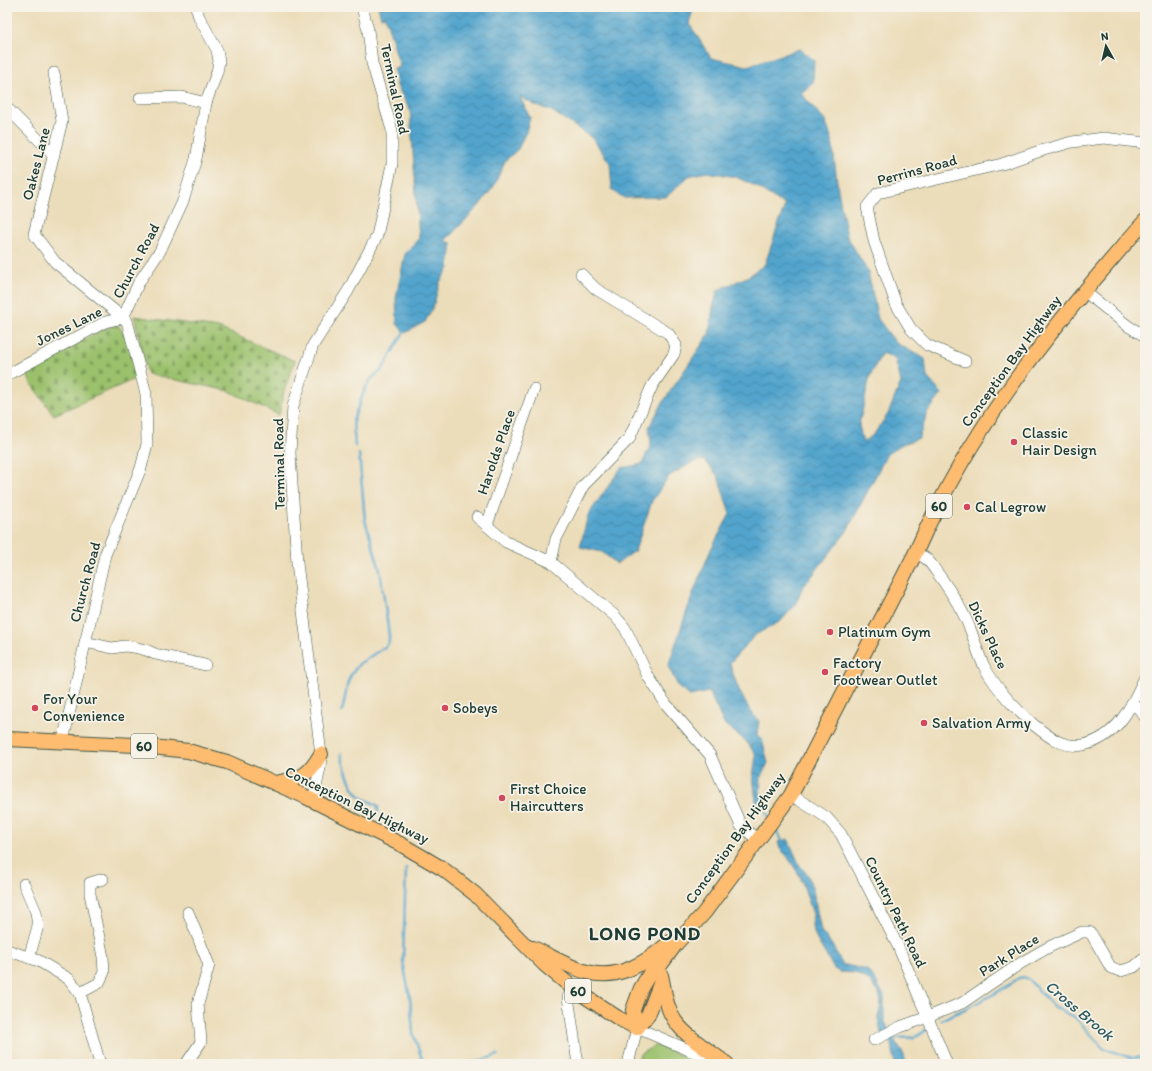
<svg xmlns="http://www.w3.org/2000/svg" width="1152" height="1071" font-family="Itim,sans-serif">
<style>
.green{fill:#9bc16d;stroke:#5d7f50}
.cemetery{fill:url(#cemetery-stones);stroke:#5d7f50}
.water{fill:url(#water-waves);stroke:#387080;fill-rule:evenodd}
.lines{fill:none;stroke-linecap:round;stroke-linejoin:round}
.stream{stroke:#52a4cd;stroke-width:2.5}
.minor-casing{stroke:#3e5548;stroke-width:12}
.major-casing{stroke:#3e5548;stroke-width:16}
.minor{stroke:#fff;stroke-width:11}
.major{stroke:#fdbc6f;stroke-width:14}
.poi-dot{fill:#d1495b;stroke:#f7f3e8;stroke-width:1.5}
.labels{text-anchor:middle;stroke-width:3.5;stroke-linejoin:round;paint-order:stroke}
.shield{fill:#f7f3e8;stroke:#60746a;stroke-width:1}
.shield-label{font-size:14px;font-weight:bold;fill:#1f3d34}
.street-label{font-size:15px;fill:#1f3d34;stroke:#f7f3e8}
.poi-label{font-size:15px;fill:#1f3d34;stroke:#f7f3e8;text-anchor:start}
.water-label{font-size:16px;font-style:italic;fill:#2e5c62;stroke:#f7f3e8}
.district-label{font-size:19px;font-weight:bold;letter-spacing:1px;fill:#1f3d34;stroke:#f7f3e8}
</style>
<defs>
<pattern id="cemetery-stones" width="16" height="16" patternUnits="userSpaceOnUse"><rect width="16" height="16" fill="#9bc16d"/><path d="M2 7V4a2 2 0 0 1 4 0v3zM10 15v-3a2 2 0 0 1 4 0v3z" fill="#7e9e5a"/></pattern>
<pattern id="water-waves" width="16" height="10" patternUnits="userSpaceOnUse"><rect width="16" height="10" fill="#52a4cd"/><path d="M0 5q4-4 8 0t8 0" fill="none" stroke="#4387a7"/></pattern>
</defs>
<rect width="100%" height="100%" fill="#f7f3e8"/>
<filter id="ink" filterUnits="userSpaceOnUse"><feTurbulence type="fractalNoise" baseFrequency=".025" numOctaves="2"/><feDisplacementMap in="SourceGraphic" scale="8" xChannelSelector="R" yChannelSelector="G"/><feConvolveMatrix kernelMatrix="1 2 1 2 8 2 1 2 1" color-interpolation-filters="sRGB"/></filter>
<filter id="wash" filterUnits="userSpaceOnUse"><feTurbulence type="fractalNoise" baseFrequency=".012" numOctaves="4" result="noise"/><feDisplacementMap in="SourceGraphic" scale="16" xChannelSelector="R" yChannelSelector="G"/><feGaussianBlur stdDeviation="0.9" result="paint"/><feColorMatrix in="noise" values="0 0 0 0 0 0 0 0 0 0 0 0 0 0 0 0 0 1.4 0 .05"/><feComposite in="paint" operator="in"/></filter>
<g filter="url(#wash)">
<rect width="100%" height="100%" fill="#ecddba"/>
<polygon class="green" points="656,1045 702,1064 637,1064 640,1054"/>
<g class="cemetery">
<polygon points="134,316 219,328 295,361 284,391 279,415 229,391 147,374"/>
<polygon points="115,325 119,326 129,343 137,378 54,415 31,384 26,371 103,329"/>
</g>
<g class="water">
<path d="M378,7H694L689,23L711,58L747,66L800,49L814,60L813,83L801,93L825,121L832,139L838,190L847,236L868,272L878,319L896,343L925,359L927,377L942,394L927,413L919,438L901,445L887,454L847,531L801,590L797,603L781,621L755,635L730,663C735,683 744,705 759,721L757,735L762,739L768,763L761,777L760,793L767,806L757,809L753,777L756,755L746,741L724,724L709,692L690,696L679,688L668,666L692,596L711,549L730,514L718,476L704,460L695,461L669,476L652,501L635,551L617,564L602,552L580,547L588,515L621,468L642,464L651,444L649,427L663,402L709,334L713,307L718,290L749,276L765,264L785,205L757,187L736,177L707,172L689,176L666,197L624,198L612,190L610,163L592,138L552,111L535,105L520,97L530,118L526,132L518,149L505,161L494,186L478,207L445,241L452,243L449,268L440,282L433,307L425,322L405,333L397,324L396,298L405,254L419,238L410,110L397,86L394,69L400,67L385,16L381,17ZM882,353L895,359L901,382L888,414L874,434L863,443L859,425L870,376Z"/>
<polygon points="788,839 800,866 808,875 813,890 821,931 832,945 842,964 867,970 876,981 884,996 884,1020 893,1038 904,1055 906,1064 895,1064 892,1044 881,1034 878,1018 881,1004 879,993 869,980 855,973 840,972 834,969 817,940 812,927 813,914 800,876 787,856 780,849 778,842"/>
</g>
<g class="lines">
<g class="stream">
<polyline points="355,446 353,420 365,389 372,378 382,370 405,330"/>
<polyline points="342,712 348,682 351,675 359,664 386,646 389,642 389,635 380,570 365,520 359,454"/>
<path d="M341,754C345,768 350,788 361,797C367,801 373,802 378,806V812"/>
<polyline points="763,807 769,817"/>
<polyline points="774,827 782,840"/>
<polyline points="406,868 403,962 410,998 413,1033 422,1059 432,1064"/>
<polyline points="941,1020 967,1008 996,993 1019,978 1024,977 1029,980 1054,1007 1076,1018 1103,1048 1132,1058 1145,1057"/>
<path d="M893,1038C909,1037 914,1041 927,1029"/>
<polyline points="463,1064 476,1062 498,1055"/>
</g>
</g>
</g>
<g filter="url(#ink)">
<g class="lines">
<g class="minor-casing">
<g id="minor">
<polyline points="54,73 62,121 34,234 55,262 127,321 146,394 147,444 141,468 105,555 63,741"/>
<polyline points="140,98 182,97 206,103"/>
<polyline points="7,108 54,155"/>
<polyline points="1084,291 1128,326 1145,336"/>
<polyline points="123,318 139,282 160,251 183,201 196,159 206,103 217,72 219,61 217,50 199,17 196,7"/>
<polyline points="965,361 927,345 911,329 896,304 874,241 867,207 878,193 1002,164 1040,151 1072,142 1104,138 1145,143"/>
<polyline points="7,375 105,322 123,318"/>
<polyline points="477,517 506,542 551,562 615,616 625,628 648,676 666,704 710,755 741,826 758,840"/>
<polyline points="487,525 534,389"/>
<path d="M915,554C918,555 921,556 924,557C929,560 932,566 936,571C950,590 964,611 972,634C976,645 979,657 985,668C998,691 1014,707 1034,725C1049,737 1062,748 1083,745C1117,738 1132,706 1145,677"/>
<polyline points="551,562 556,539 583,486 629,439 652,386 674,354 676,345 668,333 596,289 581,274"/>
<polyline points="85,642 112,648 125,646 133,647 146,650 155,654 205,665"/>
<polyline points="1132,703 1139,709 1145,717"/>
<polyline points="791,795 826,817 841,834 898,946 947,1064"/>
<polyline points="313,801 320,768 321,754 297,563 290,453 293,406 313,345 348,291 377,236 392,164 392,130 372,63 368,30 362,7"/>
<polyline points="24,884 36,912 38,926 29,958"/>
<polyline points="7,950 39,961 69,979 80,993 100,1064"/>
<polyline points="574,989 568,997 578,1064"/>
<polyline points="80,993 99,983 104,972 103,957 90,894 90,883 103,879"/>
<polyline points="874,1040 900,1027 928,1017 962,1003 1021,963 1049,947 1082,932 1089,932 1092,935 1111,968 1121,971 1134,967 1145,958"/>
<polyline points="186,1064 201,1042 198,1004 209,965 188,912"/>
<polyline points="628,1064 637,1028 717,1062"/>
</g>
</g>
<g class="major-casing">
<g id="major">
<polyline points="7,739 135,745 188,751 227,762 304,796 402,845 443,869 475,894 544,964 574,989 618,1018 637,1028"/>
<path d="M275,783C301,778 307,778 321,754"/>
<path d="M533,948C551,956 568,967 587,972C619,981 647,962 670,942"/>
<path d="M661,975C664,988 665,1002 671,1014C680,1034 710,1051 727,1064"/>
<path d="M637,1028L633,1010L641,988L650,973L662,963L675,945L704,913L791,795L915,554C970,427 1055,323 1145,221"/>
<polyline points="637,1028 648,1015 660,984 661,977"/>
</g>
</g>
<use href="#minor" class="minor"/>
<use href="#major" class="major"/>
</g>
</g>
<g class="poi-dot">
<circle cx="1014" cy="442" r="4"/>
<circle cx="967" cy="507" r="4"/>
<circle cx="830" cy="632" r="4"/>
<circle cx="825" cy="672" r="4"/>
<circle cx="35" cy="708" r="4"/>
<circle cx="445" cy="708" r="4"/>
<circle cx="924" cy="723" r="4"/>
<circle cx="502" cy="798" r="4"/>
</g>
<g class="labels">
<g class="shield">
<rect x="926" y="494" width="26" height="24" rx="3"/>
<rect x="131" y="734" width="26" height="24" rx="3"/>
<rect x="565" y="979" width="26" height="24" rx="3"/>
</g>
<g class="shield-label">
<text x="939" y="511">60</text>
<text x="144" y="751">60</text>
<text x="578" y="996">60</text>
</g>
<g class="street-label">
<text transform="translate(395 89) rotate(78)" y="5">Terminal Road</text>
<text transform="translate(36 164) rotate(-76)" y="5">Oakes Lane</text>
<text transform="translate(917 170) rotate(-15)" y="5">Perrins Road</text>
<text transform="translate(136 261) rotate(-62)" y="5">Church Road</text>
<text transform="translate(69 326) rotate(-26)" y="5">Jones Lane</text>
<text transform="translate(1011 361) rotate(-54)" y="5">Conception Bay Highway</text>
<text transform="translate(496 452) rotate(-71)" y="5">Harolds Place</text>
<text transform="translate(279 464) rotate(-91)" y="5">Terminal Road</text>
<text transform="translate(85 582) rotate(-75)" y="5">Church Road</text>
<text transform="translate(988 635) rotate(65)" y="5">Dicks Place</text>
<text transform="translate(357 805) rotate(26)" y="5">Conception Bay Highway</text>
<text transform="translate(735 838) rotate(-54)" y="5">Conception Bay Highway</text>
<text transform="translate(896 912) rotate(64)" y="5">Country Path Road</text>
<text transform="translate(1009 955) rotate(-32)" y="5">Park Place</text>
</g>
<g class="poi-label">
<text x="1022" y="438">Classic<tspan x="1022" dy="17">Hair Design</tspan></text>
<text x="975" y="512">Cal Legrow</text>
<text x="838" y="637">Platinum Gym</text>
<text x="833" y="668">Factory<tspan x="833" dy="17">Footwear Outlet</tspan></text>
<text x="43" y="704">For Your<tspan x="43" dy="17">Convenience</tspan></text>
<text x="453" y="713">Sobeys</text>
<text x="932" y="728">Salvation Army</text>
<text x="510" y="794">First Choice<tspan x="510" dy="17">Haircutters</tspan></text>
</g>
<g class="water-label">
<text transform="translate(1080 1010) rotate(40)" y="6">Cross Brook</text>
</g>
<g class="district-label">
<text x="645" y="940">LONG POND</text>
</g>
</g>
<rect width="1152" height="1071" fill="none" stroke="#f7f3e8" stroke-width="24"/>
<g transform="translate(1106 46) rotate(352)" stroke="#f7f3e8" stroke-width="3" paint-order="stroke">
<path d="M0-3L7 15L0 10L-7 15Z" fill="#1f3d34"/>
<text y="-6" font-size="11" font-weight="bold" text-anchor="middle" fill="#1f3d34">N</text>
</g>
</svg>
